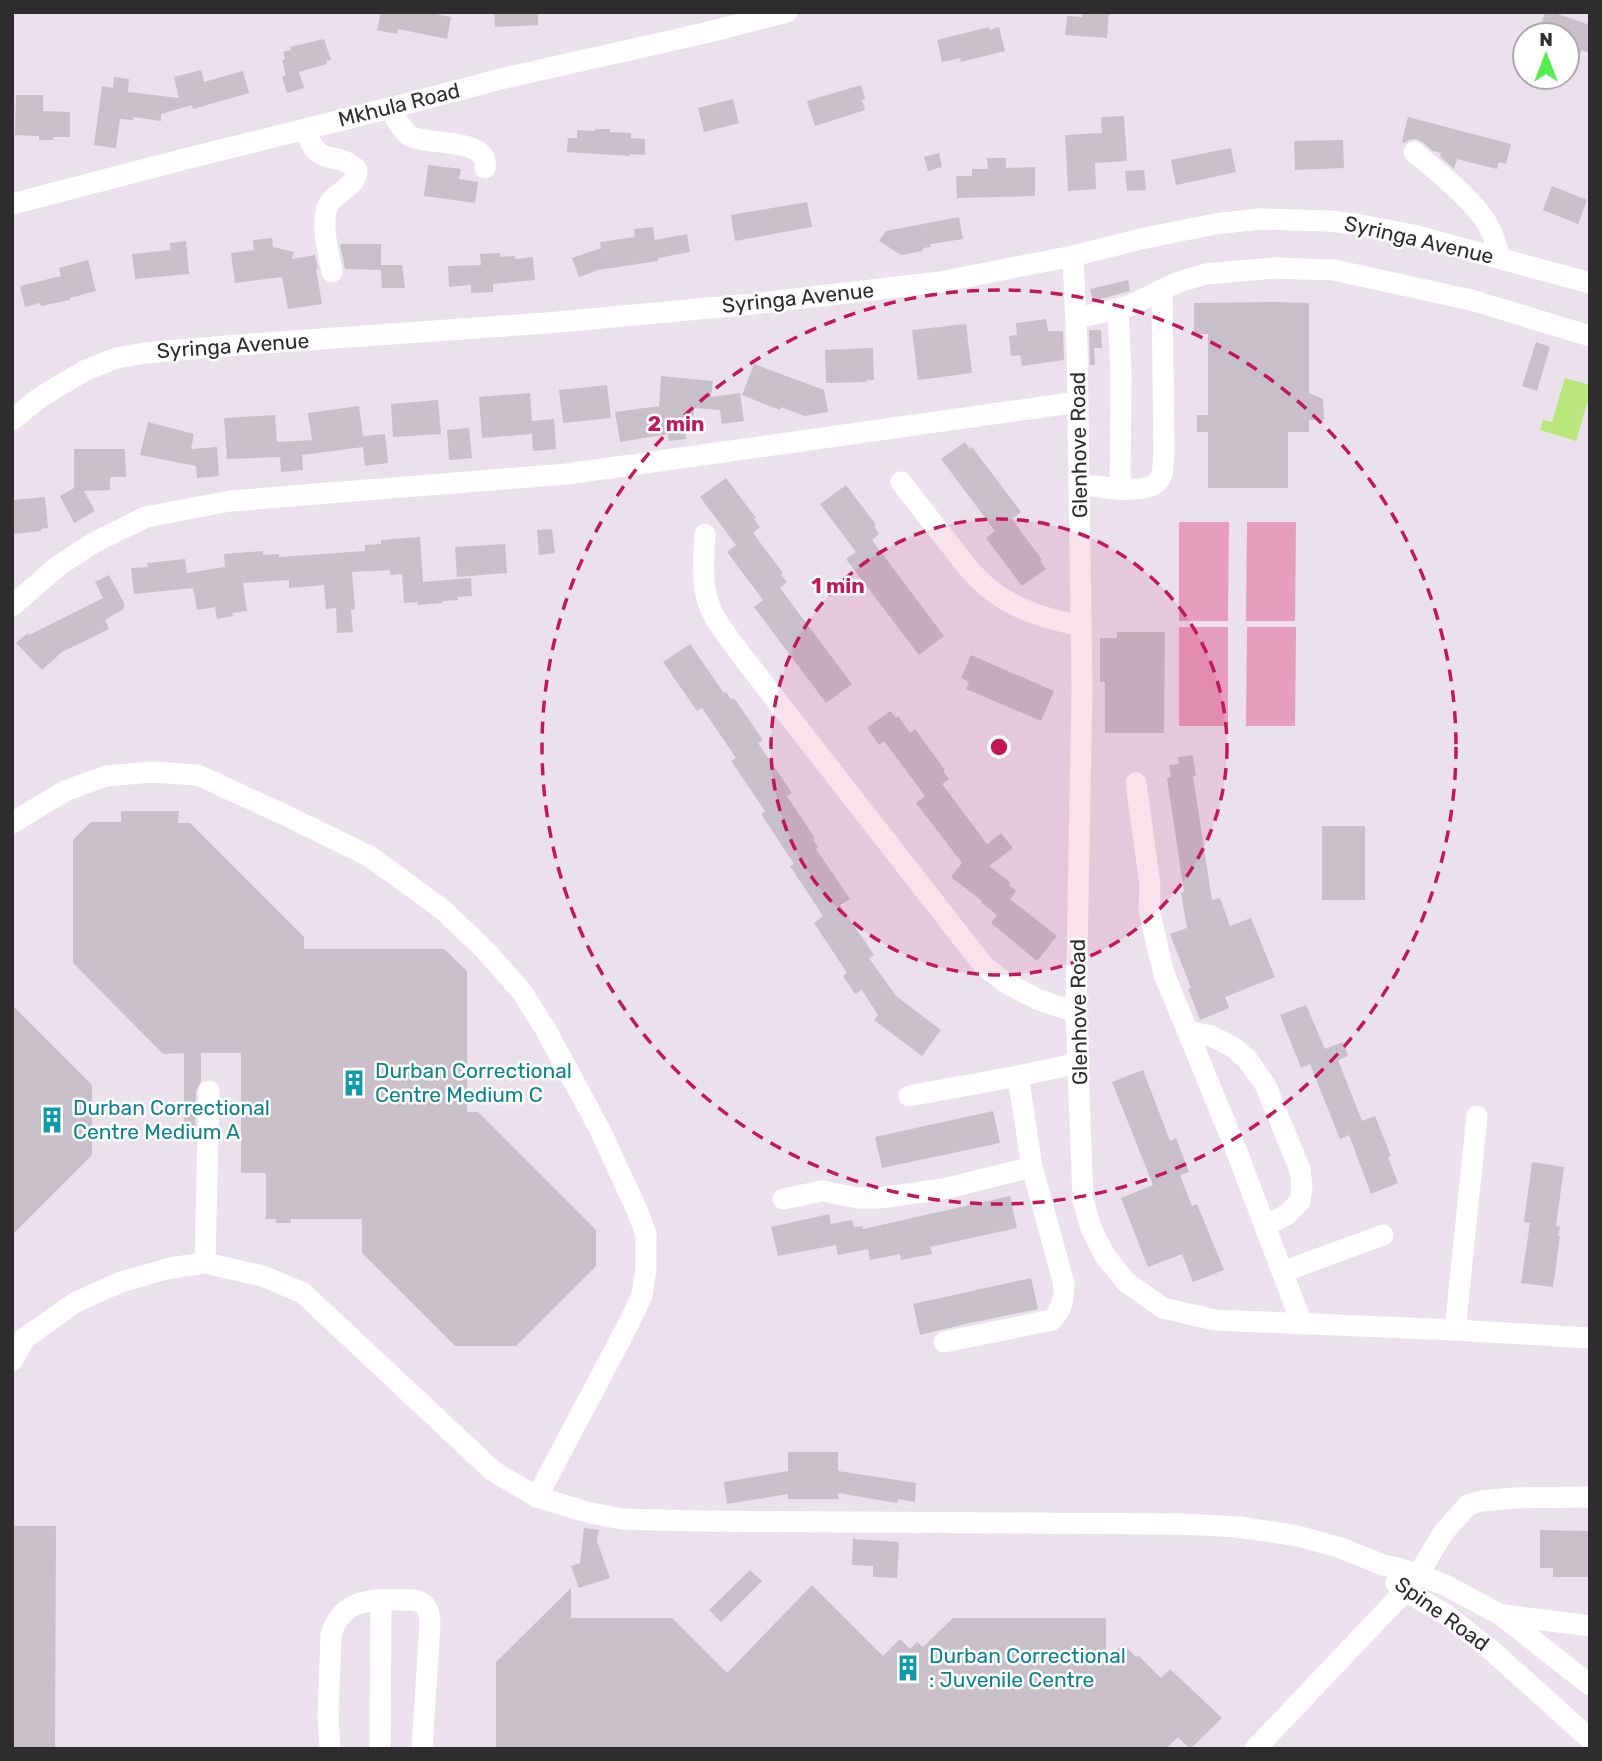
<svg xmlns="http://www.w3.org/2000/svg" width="1602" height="1761" font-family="Rubik,sans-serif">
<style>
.pitch{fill:#e69ebc}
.water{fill:#b9e77b}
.building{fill:#c8bfc9}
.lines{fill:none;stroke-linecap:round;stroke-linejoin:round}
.minor{stroke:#fff;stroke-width:21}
.ring{fill:none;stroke:#c2185b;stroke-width:3.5;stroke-dasharray:12 9}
.labels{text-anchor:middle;stroke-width:5;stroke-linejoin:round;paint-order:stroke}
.street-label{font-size:21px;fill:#2d2d2d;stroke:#fff}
.culture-label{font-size:21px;fill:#0d838f;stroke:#fff;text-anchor:start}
.centre{fill:#c2185b;stroke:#fff;stroke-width:3.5}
.ring-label{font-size:21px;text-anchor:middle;font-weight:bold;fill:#c2185b;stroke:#fff;stroke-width:5;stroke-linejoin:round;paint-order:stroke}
</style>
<rect width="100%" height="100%" fill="#eae1ed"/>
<g class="pitch">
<polygon points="1179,522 1229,522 1228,621 1179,621"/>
<polygon points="1247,522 1296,522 1295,621 1246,621"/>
<rect x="1179" y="627" width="49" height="99"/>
<polygon points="1247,627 1296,627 1295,726 1246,726"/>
</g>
<polygon class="water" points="1565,378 1590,385 1590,394 1576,441 1540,430 1543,420 1552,422"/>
<g class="building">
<polygon points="381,12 426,12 451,17 447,39 398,29 397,34 377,30"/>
<polygon points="494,12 538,12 538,25 495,27"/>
<polygon points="1082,12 1109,12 1107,38 1065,35 1067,16 1082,17"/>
<polygon points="1545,12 1552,12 1590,25 1590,53 1581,50 1580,55 1567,51 1567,35 1538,35"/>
<polygon points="989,27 989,30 999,27 1005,51 961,62 960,58 942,62 937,40"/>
<polygon points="324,39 331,60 326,61 327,64 299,72 304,88 287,93 282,77 286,75 282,60 285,59 283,52 291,50 290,47"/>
<polygon points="201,70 204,82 243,71 249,93 193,109 192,105 161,114 161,121 133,117 133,120 120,119 116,148 94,145 102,86 113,88 114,77 129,79 128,92 179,98 174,77"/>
<polygon points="861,85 865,99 862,100 865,110 815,126 807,101"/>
<polygon points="16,95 43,95 43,111 70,112 70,137 53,137 53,140 39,140 39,136 15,135"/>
<polygon points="733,99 739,123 704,132 698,108"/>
<polygon points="1124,116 1127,161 1095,163 1096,189 1068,191 1065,135 1102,133 1101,117"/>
<polygon points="1408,117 1511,144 1506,164 1499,162 1497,169 1457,159 1454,169 1440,156 1441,153 1433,151 1422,142 1416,139 1409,140 1404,143 1402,142"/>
<polygon points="595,129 610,129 610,132 631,133 631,138 645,139 645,155 630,154 630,156 567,152 568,138 577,138 577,130 595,131"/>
<polygon points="1343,140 1344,168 1295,170 1294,141"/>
<polygon points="1231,148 1236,172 1176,185 1171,160"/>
<polygon points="939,153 942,167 928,171 924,157"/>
<polygon points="987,158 1006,158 1006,168 1035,167 1035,196 957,198 956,176 972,176 972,169 988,169"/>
<polygon points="428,165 461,169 459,179 478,182 475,203 424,196"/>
<polygon points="1144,170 1146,190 1127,191 1125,171"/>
<polygon points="1552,186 1587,200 1578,224 1543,210"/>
<polygon points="807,202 812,227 735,241 731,215"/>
<polygon points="959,217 963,239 930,244 931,247 923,248 923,251 901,255 879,241 886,231"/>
<polygon points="653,227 655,240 687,234 690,252 658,258 658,261 598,270 579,277 572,258 601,248 600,242 635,237 634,229"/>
<polygon points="272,238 273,247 294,252 292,259 315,255 318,269 316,269 322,304 288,309 282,277 235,283 231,253 254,250 253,240"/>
<polygon points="186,241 189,274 135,279 132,254 171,250 170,243"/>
<polygon points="340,244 381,244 381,265 402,265 405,288 382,288 381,270 345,269"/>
<polygon points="500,253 500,257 515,256 515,259 533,257 535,280 493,284 493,292 471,293 471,285 449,287 448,266 481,265 480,254"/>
<polygon points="88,260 96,291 70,298 70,300 41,306 40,303 25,307 20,286 61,276 59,268"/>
<polygon points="1128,280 1130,291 1093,301 1090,289"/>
<polygon points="1275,302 1309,303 1309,393 1323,399 1324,420 1309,420 1309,432 1288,432 1288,488 1208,488 1208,432 1197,432 1197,415 1208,415 1208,334 1194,334 1194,303"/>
<polygon points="1046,319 1048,331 1063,331 1064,360 1022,366 1020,355 1011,356 1009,336 1017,335 1016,323"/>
<polygon points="966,324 972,373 918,380 912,330"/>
<polygon points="1089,330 1101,330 1102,348 1094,348 1095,365 1090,365"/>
<polygon points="1536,342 1550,347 1537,391 1522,386"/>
<polygon points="873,348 874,380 867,380 867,382 826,383 825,350"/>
<polygon points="754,364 824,390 828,412 805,416 781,407 780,410 742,395"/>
<polygon points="661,376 713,381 711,397 740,393 744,421 722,424 720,410 694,408 693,421 683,420 686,439 669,441 668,434 620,442 615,412 659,406"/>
<polygon points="607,385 611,418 563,423 559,390"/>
<polygon points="530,393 532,421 554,419 556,449 533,451 532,434 482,438 479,397"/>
<polygon points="438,400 441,434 393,437 391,404"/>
<polygon points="359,406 363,436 385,434 388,463 365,466 363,447 302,455 303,470 281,472 280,457 227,459 224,418 275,415 277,442 312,440 308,413"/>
<polygon points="148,422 194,434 191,449 217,447 219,476 197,478 196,466 140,455"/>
<polygon points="469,428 472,458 449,460 447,430"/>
<polygon points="965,442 970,449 972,447 1021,512 1012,519 1042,560 1040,561 1046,569 1022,586 986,538 995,531 941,459"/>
<polygon points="74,449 125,449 126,477 110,477 110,490 84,491 95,511 74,523 60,496 74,488"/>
<polygon points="726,478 756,518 754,519 760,527 753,533 783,573 781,575 787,582 780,588 852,684 826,703 754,607 763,600 727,552 736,545 700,497"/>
<polygon points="846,485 876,525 874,526 879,534 872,540 944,636 919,655 846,559 856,552 820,504"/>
<polygon points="45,497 48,528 41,529 41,531 12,534 12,500"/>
<polygon points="552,529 555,553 539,555 537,530"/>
<polygon points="420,537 423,582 471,578 472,596 458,597 458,600 442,601 442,603 418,605 418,602 404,603 402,574 390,575 390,570 352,572 355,609 351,610 353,632 337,633 336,608 326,609 324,585 289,588 289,580 243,583 247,611 232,613 233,616 217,619 215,607 197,610 193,588 134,594 131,568 148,567 147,563 185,559 187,573 225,567 224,554 263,551 263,555 279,554 279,557 365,551 365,545 381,544 381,540"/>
<polygon points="505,544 507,573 457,577 455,547"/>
<polygon points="109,575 124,603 124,609 105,620 109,629 62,652 42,670 16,643 28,633 29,635 103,598 95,582"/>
<polygon points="1117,632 1165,632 1164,733 1105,733 1105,682 1100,682 1100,638 1117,638"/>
<polygon points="690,644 724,693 726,692 732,700 734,698 763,740 758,743 792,793 787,796 815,838 813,840 818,847 816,849 850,899 840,905 874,955 869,958 896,996 941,1030 922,1056 874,1020 878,1015 862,990 855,994 843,976 847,973 814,923 823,916 790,866 794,864 761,814 765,811 731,761 736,758 702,708 697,711 663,662"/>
<polygon points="971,655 1054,691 1041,721 966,689 969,682 961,678"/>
<polygon points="890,711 896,718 898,716 910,733 915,729 945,770 943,771 949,779 942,784 987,844 1001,833 1013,848 989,866 1011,883 1009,885 1016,891 1010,899 1057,936 1037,961 991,923 997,915 981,902 982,901 951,877 962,863 916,803 925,796 884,741 879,745 867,728"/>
<polygon points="1193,755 1196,776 1193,776 1212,900 1220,898 1230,926 1251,918 1275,977 1225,997 1229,1008 1200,1020 1188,989 1191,988 1170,934 1187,928 1181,893 1184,892 1167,778 1171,777 1169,765 1179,764 1178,757"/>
<polygon points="121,811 179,811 178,823 190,823 304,937 304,949 444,949 467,971 467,1112 478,1112 596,1230 596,1266 516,1346 455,1346 362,1253 362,1219 291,1219 291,1223 276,1223 276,1219 266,1219 266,1173 241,1173 241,1053 201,1053 201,1081 196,1091 195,1139 184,1139 184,1053 163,1054 73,963 73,840 91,822 121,822"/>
<rect x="1322" y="826" width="43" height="74"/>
<polygon points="12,1005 92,1085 92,1155 12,1235"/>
<polygon points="1306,1005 1325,1049 1343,1042 1348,1056 1338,1060 1362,1121 1375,1116 1391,1156 1388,1157 1398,1183 1371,1194 1349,1135 1340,1139 1310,1064 1301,1068 1280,1015"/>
<polygon points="1143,1070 1170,1141 1176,1138 1189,1172 1180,1175 1192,1206 1197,1204 1224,1270 1193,1282 1182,1254 1148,1267 1121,1198 1153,1185 1112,1082"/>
<polygon points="993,1111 1000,1143 882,1168 875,1137"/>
<polygon points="1532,1162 1564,1167 1556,1226 1560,1227 1558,1236 1560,1236 1553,1287 1521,1283 1530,1223 1524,1222"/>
<polygon points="1010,1196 1017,1228 930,1247 932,1254 901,1260 900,1254 870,1260 868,1249 838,1255 836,1245 778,1256 771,1227 829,1214 831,1224 852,1220 854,1227 863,1226 863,1229"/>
<polygon points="1031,1278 1038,1309 970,1323 920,1335 913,1304"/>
<polygon points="788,1452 838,1452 838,1471 916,1483 915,1502 898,1499 897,1503 838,1493 838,1499 788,1499 788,1494 727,1504 724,1482 788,1471"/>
<polygon points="12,1526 56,1526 55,1749 12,1749"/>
<polygon points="584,1528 599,1530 597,1541 610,1578 579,1588 571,1566 580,1563"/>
<polygon points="1540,1530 1590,1531 1590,1577 1553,1577 1553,1568 1540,1568"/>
<polygon points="853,1539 899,1542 897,1578 873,1577 873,1566 852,1565"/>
<polygon points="750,1570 762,1581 721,1622 709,1610"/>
<polygon points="812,1585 883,1656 900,1639 910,1649 917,1642 923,1647 953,1618 1106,1618 1106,1661 1123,1644 1136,1657 1138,1655 1161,1678 1170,1669 1222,1718 1190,1749 1178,1737 1166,1749 496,1749 496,1662 571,1588 571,1618 672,1618 727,1673"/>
</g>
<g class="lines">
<g class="minor">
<path d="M390,108C396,118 401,130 410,136C427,146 491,137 485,168"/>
<path d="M306,129C317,171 336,148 357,170C357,190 329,192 326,212C322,229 329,255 332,272"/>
<path d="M1414,152C1436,171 1475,200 1489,227C1494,236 1497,248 1500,258"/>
<polyline points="12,204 181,160 390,108 509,77 705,33 787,12"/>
<polyline points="1073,256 1077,348 1082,688 1076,1012 1083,1200 1091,1228 1105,1256 1126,1282 1163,1308 1215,1320 1455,1330 1590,1338"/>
<polyline points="1118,309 1121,375 1120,489"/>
<polyline points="1077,318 1129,306 1176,283 1205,274 1274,268 1334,270 1471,300 1590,336"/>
<polyline points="12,420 39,398 84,371 116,358 145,353 250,344 547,323 753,304 940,282 1073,256 1145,238 1215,224 1259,219 1329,221 1361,225 1413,235 1590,283"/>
<path d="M901,482C918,504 934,525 951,546C962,560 973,576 987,587C1014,610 1047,619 1081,626"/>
<path d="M1079,484C1097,486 1147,497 1159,480C1164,474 1163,461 1164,453L1162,290"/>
<path d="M705,534C704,554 702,575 706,594C710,617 729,637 742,656L984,966L1006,983L1039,1000L1076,1012"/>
<polyline points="12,606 58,566 95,542 146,517 230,501 567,474 1078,402"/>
<polyline points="1136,783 1150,885 1149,911 1164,974 1235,1147 1302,1324"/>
<polyline points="12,823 65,791 106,776 151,772 198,775 289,817 369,856 442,909 485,950 522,992 546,1030 600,1130 637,1210 646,1234 646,1268 642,1295 628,1325 537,1497"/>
<polyline points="1187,1031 1211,1036 1233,1047 1247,1059 1266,1086 1300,1170 1302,1187 1300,1201 1288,1214 1265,1226"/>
<polyline points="909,1096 1018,1076"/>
<polyline points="783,1199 822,1191 858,1198 879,1198 943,1189 1032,1167 1018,1076 1079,1063"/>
<polyline points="205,1263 209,1091"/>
<polyline points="1282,1272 1383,1235"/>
<polyline points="1455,1330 1477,1116"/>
<path d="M944,1342L1052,1320C1062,1308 1064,1300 1064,1284L1032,1167"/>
<polyline points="12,1361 25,1338 76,1302 121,1282 170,1268 205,1263 263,1276 303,1293 493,1471 537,1497 587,1512 621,1519 698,1521 1181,1524 1239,1527 1298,1536 1341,1548 1383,1565 1398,1568 1443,1584 1501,1615 1590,1685"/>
<polyline points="1396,1583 1405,1591 1445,1614 1491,1650 1590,1739"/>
<polyline points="1503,1615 1590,1626"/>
<path d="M330,1749L328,1714L331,1635C341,1600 369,1599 400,1600C407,1600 416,1599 422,1603C429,1608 429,1615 430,1623L422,1749"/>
<polyline points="380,1749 381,1600"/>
<polyline points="1255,1749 1405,1591 1418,1575 1443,1533 1468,1505 1481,1501 1513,1498 1590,1497"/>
</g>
</g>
<circle cx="999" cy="747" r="228" fill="#c2185b" fill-opacity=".12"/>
<g class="ring">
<circle cx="999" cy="747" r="228"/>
<circle cx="999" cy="747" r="457"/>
</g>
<defs>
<g id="building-bare" transform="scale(2.1)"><path d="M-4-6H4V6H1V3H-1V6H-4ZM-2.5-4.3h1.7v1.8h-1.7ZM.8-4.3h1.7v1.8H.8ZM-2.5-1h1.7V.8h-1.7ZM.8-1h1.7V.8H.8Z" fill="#0f9aa8" stroke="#fff" stroke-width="2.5" paint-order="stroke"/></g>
</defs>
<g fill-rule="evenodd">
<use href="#building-bare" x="354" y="1083"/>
<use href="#building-bare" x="52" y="1120"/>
<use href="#building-bare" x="908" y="1668"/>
</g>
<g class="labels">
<g class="street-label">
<text transform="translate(399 105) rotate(-14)" y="7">Mkhula Road</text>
<text transform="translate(1419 240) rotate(13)" y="7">Syringa Avenue</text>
<text transform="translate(798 298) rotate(-6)" y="7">Syringa Avenue</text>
<text transform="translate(233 346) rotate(-4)" y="7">Syringa Avenue</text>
<text transform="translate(1079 445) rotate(-91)" y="7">Glenhove Road</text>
<text transform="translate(1079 1012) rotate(-91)" y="7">Glenhove Road</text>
<text transform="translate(1442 1614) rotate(36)" y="7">Spine Road</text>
</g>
<g class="culture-label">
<text x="375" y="1078">Durban Correctional<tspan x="375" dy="24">Centre Medium C</tspan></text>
<text x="73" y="1115">Durban Correctional<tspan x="73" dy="24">Centre Medium A</tspan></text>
<text x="929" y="1663">Durban Correctional<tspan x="929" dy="24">: Juvenile Centre</tspan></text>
</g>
</g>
<circle cx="999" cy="747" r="10" class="centre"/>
<g class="ring-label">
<text x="676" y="431">2 min</text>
<text x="838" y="593">1 min</text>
</g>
<rect width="1602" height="1761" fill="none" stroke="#2d2d2d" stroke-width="28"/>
<g transform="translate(1546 56)"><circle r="33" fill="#ffffff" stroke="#ababab" stroke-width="2"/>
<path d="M0-5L12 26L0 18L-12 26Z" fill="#51ee4d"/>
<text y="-10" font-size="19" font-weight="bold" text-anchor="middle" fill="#2d2d2d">N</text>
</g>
</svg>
